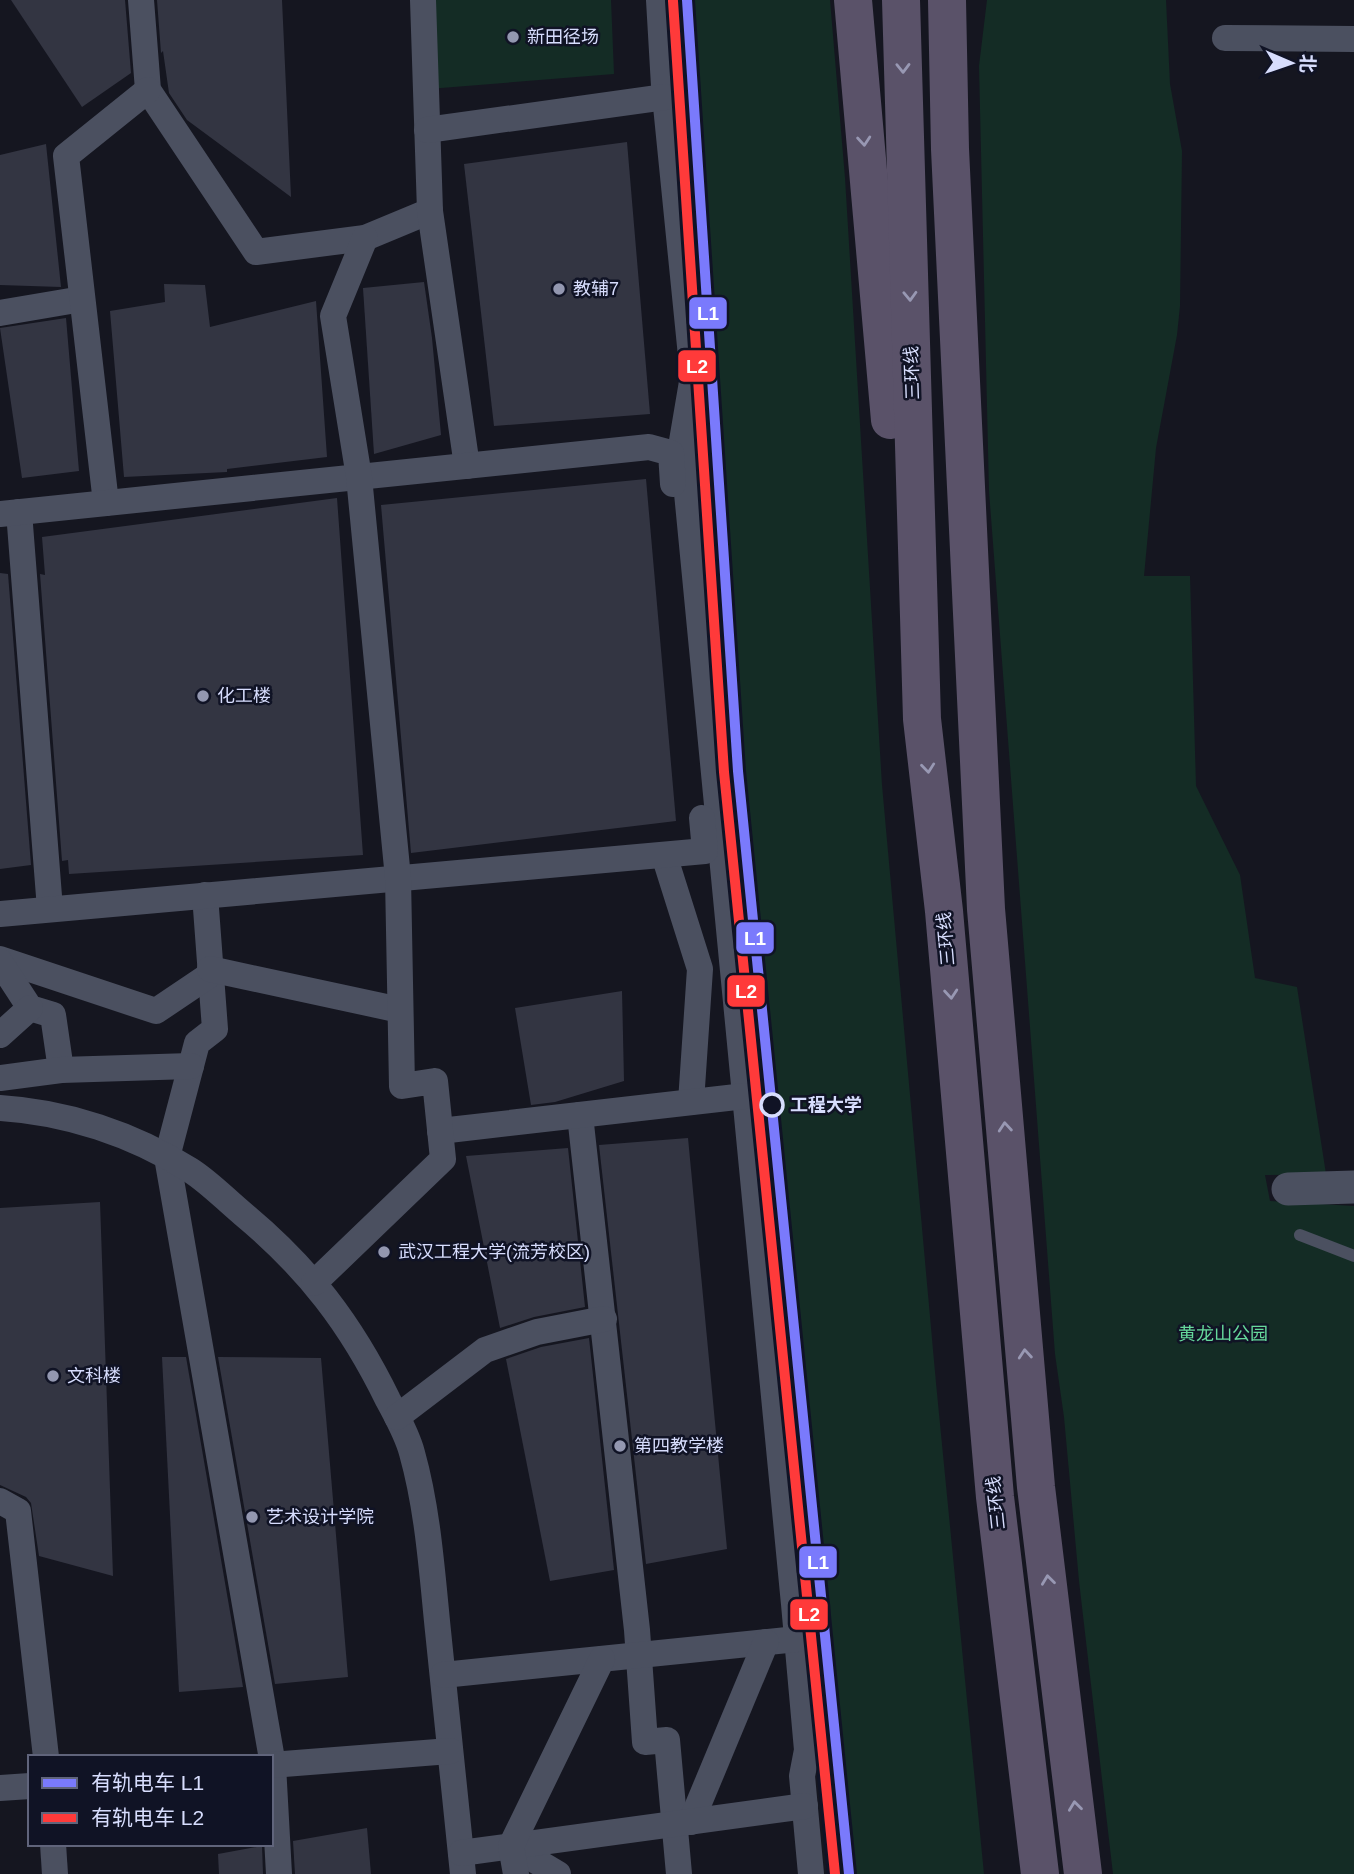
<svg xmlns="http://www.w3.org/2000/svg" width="1354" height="1874" font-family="Helvetica,'Noto Sans SC',sans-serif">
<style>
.green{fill:#142c25}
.building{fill:#333542}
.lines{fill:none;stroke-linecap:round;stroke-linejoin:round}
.service{stroke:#4b5060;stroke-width:12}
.minor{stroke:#4b5060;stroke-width:26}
.tertiary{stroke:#4b5060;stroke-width:33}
.trunk{stroke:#5a5269;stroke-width:38}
.tram-1-casing{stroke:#101325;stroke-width:16}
.tram-2-casing{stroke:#101325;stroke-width:16}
.tram-1{stroke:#7a7afc;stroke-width:10}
.tram-2{stroke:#ff3a3a;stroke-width:10}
.oneway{stroke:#9898b3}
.poi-dot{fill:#9397b0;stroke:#101325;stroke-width:2.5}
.stop-dot{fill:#101325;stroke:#d7ddfd;stroke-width:3.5}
.labels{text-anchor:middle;stroke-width:5;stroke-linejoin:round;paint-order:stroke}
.poi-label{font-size:18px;fill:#d7ddfd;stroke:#101325;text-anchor:start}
.street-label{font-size:18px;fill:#d7ddfd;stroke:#101325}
.stop-label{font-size:18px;font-weight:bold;fill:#d7ddfd;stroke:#101325;text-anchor:start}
.park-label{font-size:18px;fill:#66d99c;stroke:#101325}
.line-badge{stroke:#101325;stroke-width:2.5}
.badge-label{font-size:19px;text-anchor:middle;font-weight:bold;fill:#fff}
</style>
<rect width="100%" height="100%" fill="#151620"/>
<g class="green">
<polygon points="412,0 611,0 614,74 416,90"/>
<polygon points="648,0 830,0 845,178 882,785 936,1383 984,1874 836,1874 809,1656"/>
<polygon points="987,0 1166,0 1170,84 1182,151 1180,306 1177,335 1156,448 1144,576 1190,576 1196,786 1240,875 1255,978 1297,987 1326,1174 1265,1175 1270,1201 1354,1206 1354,1874 1113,1874 1079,1581 1064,1417 1055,1354 989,491 979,66"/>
</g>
<g class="building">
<polygon points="11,0 125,0 131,73 82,107"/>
<polygon points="157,0 282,0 291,197 187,120 169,93 163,51 161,53"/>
<polygon points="627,142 650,414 494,426 464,164"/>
<polygon points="46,144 61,287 0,285 0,155"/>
<polygon points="424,282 432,338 441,435 374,454 363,288"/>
<polygon points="164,284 205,285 210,327 316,301 327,457 227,469 227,472 124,477 110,311 165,302"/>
<polygon points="66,318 79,471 22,478 0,328"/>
<polygon points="646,479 676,821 411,853 381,505"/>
<polygon points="337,498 363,855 69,874 68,860 62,861 40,574 45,575 42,537"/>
<polygon points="0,573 8,574 31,865 0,869"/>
<polygon points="622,991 624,1081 555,1102 531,1105 515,1008"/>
<polygon points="688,1138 727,1549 646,1564 599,1145"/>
<polygon points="568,1148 585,1307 534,1317 500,1328 466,1156"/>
<polygon points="100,1202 113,1576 39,1556 31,1503 26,1497 0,1485 0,1208"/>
<polygon points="589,1338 614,1570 550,1581 506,1359 541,1347"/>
<polygon points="162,1357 186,1357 243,1687 179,1692"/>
<polygon points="218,1357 321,1358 348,1677 275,1684"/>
<polygon points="367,1828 371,1874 295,1874 293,1841"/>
<polygon points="262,1846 263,1874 219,1874 218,1854"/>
</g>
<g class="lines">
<polyline class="service" points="1300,1235 1354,1256"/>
<g class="minor">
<polyline points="141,0 148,90 256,252 365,238 430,211"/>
<polyline points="423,0 430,211 467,466"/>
<polyline points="659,0 664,86 693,376 682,441 794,1604 807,1750 802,1776 811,1874"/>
<polyline points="1225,38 1354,39"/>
<polyline points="427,130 665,97"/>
<polyline points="0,313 82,299"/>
<polyline points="106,503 66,156 148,90"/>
<polyline points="19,512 50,909"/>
<polyline points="0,514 649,447 671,453 673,484"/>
<polyline points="664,855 700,969 691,1102"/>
<polyline points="205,895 215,1029 197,1043 167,1157 273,1765 279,1874"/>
<polyline points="0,914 705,851 702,818"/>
<polyline points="0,959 156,1011 211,974"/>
<polyline points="0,962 30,1008 53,1015 61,1070"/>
<polyline points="210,969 400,1010"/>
<polyline points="0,1035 30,1008"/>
<polyline points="0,1078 61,1070 191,1066"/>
<path d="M0,1108C66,1112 133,1134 190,1170C209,1182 225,1199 243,1214C308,1268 351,1324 388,1400C397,1417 407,1434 412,1453C428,1510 432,1572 438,1631C446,1712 454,1793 463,1874"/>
<polyline points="580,1115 637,1630 645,1742 667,1740 679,1874"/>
<polyline points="440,1131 745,1096"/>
<polyline points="314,1283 443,1159 435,1081 402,1086 398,878 359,477 333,316 365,238"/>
<polyline points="397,1417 485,1350 537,1332 604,1319"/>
<polyline points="0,1501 18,1511 46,1757"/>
<polyline points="443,1675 797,1639"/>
<polyline points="271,1765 450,1751"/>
<polyline points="0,1788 30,1786"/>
<polyline points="691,1822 766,1642"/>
<polyline points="53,1844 55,1874"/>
<polyline points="511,1846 558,1874"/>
<polyline points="461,1853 805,1806"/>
<polyline points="516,1874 511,1846 602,1659"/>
</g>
<polyline class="tertiary" points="1288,1189 1354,1187"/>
<g class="trunk">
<polyline points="853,0 890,420"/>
<polyline points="901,0 922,719 944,911 995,1497 1040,1874"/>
<polyline points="947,0 950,149 986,909 1036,1487 1083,1874"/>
</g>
<g class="tram-1-casing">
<polyline id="tram-1" points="687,0 738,771 849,1874"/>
</g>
<g class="tram-2-casing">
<polyline id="tram-2" points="673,1 724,772 835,1874"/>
</g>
<use href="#tram-1" class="tram-1"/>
<use href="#tram-2" class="tram-2"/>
</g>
<defs><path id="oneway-chevron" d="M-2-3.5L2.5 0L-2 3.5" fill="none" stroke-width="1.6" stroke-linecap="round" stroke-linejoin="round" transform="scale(1.75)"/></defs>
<g class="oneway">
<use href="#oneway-chevron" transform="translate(903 68) rotate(89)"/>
<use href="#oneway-chevron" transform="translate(864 141) rotate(85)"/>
<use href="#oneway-chevron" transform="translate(910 296) rotate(88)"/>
<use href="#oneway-chevron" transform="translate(928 768) rotate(84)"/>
<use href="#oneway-chevron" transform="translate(951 994) rotate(85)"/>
<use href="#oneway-chevron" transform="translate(1005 1127) rotate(-95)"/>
<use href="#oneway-chevron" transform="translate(1025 1354) rotate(-95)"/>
<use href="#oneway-chevron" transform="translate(1048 1580) rotate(-97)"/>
<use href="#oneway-chevron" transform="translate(1075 1806) rotate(-97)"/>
</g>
<g class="poi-dot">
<circle cx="513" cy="37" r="7"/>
<circle cx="559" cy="289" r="7"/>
<circle cx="203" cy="696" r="7"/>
<circle cx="384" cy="1252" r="7"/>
<circle cx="53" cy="1376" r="7"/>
<circle cx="620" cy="1446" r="7"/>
<circle cx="252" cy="1517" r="7"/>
</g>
<circle class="stop-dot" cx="772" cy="1105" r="11"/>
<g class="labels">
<g class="poi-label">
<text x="527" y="43">新田径场</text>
<text x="573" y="295">教辅7</text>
<text x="217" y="702">化工楼</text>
<text x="398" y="1258">武汉工程大学(流芳校区)</text>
<text x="67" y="1382">文科楼</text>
<text x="634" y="1452">第四教学楼</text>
<text x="266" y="1523">艺术设计学院</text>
</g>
<g class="street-label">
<text transform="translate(912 373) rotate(-92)" y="6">三环线</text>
<text transform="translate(946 939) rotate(-95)" y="6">三环线</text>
<text transform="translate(996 1503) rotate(-96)" y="6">三环线</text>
</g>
<g class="stop-label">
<text x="790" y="1111">工程大学</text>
</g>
<g class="park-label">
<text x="1223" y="1340">黄龙山公园</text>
</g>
</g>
<g class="line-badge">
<rect x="688" y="296" width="40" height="34" rx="7" fill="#7a7afc"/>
<rect x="677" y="349" width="40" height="34" rx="7" fill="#ff3a3a"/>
<rect x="735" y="921" width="40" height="34" rx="7" fill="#7a7afc"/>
<rect x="726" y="974" width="40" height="34" rx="7" fill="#ff3a3a"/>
<rect x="798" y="1545" width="40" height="34" rx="7" fill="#7a7afc"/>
<rect x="789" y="1598" width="40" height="33" rx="7" fill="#ff3a3a"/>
</g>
<g class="badge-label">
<text x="708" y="320">L1</text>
<text x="697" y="373">L2</text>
<text x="755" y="945">L1</text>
<text x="746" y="998">L2</text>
<text x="818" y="1569">L1</text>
<text x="809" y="1621">L2</text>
</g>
<rect x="28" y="1755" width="245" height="91" fill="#101325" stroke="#60647b" stroke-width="2"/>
<rect x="42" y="1778" width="35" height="10" fill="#7a7afc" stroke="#60647b" stroke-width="2"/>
<text x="91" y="1790" font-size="21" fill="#d7ddfd">有轨电车 L1</text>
<rect x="42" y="1813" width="35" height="10" fill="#ff3a3a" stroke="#60647b" stroke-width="2"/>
<text x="91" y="1825" font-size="21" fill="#d7ddfd">有轨电车 L2</text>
<g transform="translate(1291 63) rotate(92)" stroke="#101325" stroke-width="5" paint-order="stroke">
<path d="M0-5L12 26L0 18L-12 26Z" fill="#d7ddfd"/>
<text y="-10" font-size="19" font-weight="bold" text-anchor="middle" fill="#d7ddfd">北</text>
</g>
</svg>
